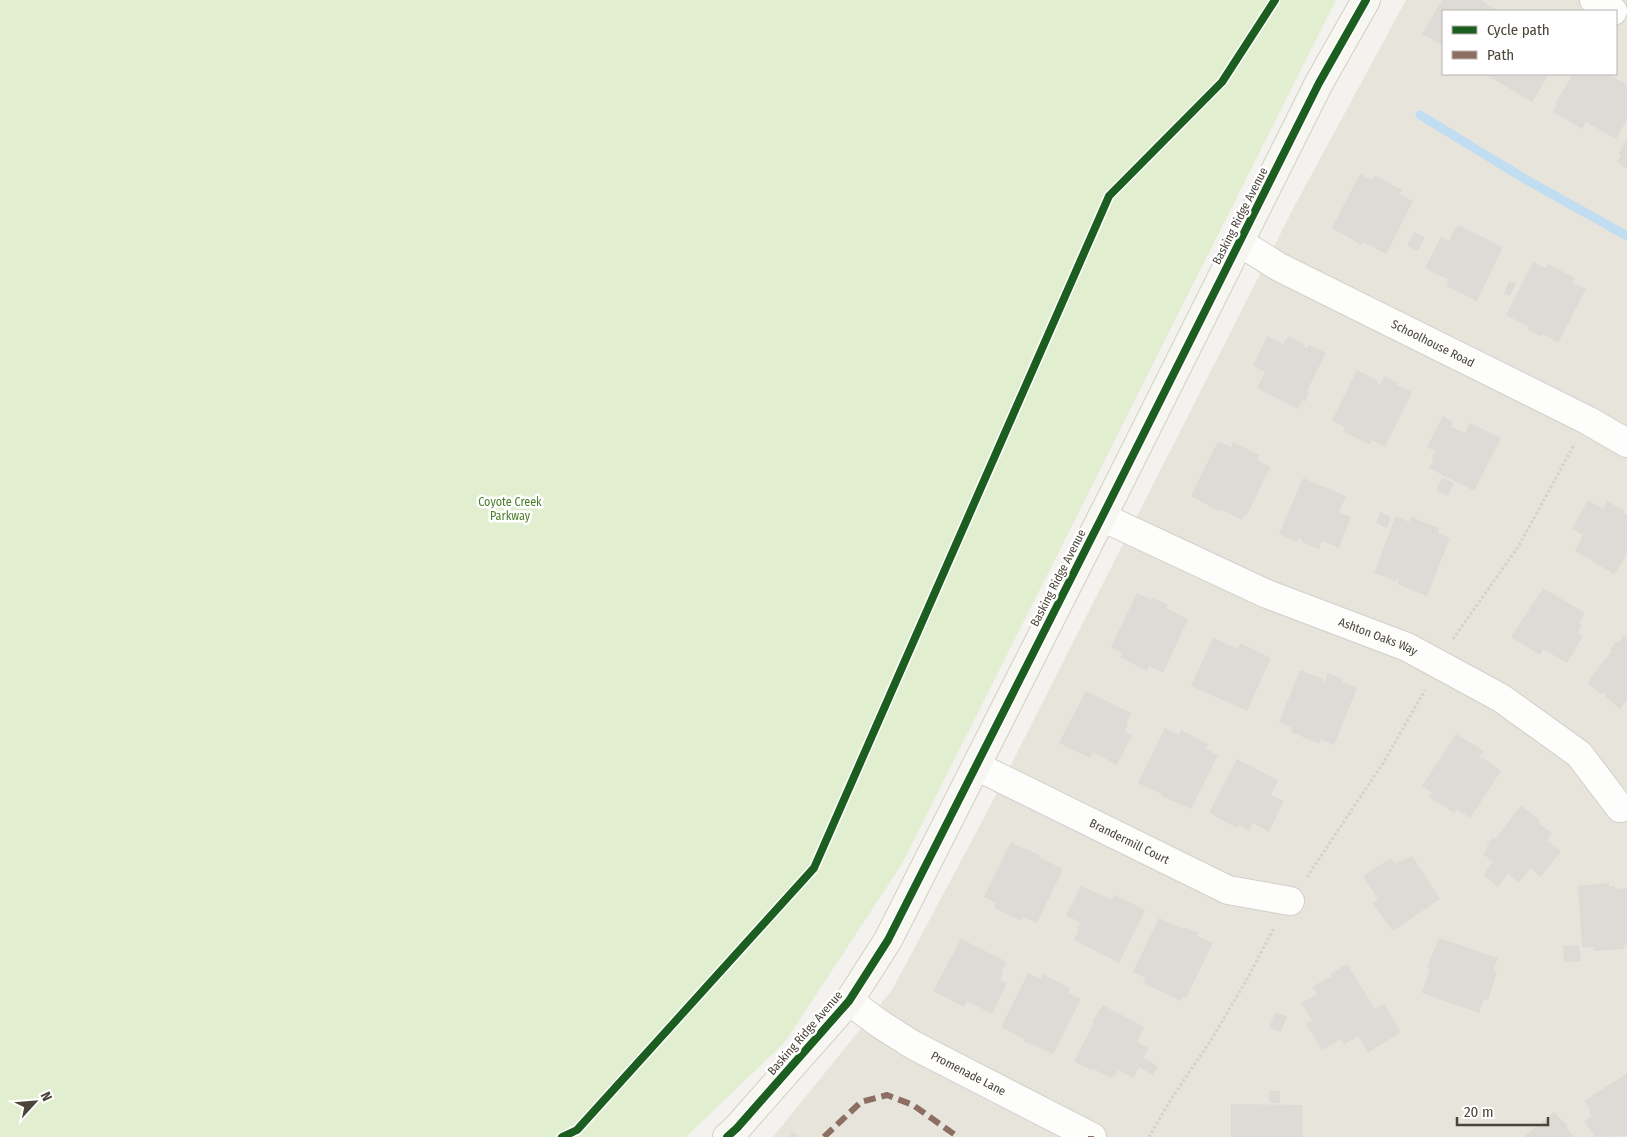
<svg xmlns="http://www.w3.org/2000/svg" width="1627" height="1137" font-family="'Fira Sans Condensed',sans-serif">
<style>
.residential{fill:#e7e4dc;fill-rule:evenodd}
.green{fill:#e1eecf}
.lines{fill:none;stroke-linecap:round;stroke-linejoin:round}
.stream{stroke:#c0ddf1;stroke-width:9}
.building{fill:#dedbd6}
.street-casing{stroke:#d2d0cb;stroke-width:30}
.secondary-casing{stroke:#d3cfc5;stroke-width:30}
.path{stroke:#d3d2cc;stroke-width:3;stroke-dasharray:2.5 2.5;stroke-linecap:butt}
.street{stroke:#fdfdfc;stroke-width:28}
.secondary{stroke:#f7f6f1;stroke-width:28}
.quiet{stroke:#8d6e63;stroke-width:6;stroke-dasharray:12 6;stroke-linecap:butt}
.cycleway-casing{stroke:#fff;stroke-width:11}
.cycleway{stroke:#1b5e20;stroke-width:8}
.labels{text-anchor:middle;stroke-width:5;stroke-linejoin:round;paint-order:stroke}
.street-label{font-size:12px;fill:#4b4439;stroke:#fff}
.park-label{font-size:12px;fill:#4a7f2a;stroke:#fff}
</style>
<rect width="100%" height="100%" fill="#f4f2ee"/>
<path class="residential" d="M1406,0H1627V1137H773L892,990L987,812L1295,205ZM1443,11H1616V74H1443Z"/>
<polygon class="green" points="0,0 1336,0 902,864 785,1042 686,1137 0,1137"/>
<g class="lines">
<polyline class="stream" points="1420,115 1525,179 1627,236"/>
</g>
<g class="building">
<polygon points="1442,0 1481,0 1498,11 1443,11 1443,46 1422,34"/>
<polygon points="1485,74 1549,74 1532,102"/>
<polygon points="1573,74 1608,74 1627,85 1627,119 1616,139 1586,122 1582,129 1553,112 1557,105 1555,104"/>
<polygon points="1627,139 1627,169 1617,162 1621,155 1619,153"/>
<polygon points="1360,174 1372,180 1375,175 1402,190 1399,194 1413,201 1386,254 1363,242 1361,245 1332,228"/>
<polygon points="1458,225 1503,247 1477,301 1446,286 1449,280 1425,268 1441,237 1449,241 1456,227 1457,227"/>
<polygon points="1414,232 1425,237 1418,251 1407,246"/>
<polygon points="1533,262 1546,268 1548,264 1575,278 1572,282 1586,289 1558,343 1543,334 1542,337 1528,330 1529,327 1506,315"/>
<polygon points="1509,281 1516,283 1510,296 1504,294"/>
<polygon points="1267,336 1283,344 1288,336 1305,345 1304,347 1307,348 1309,345 1326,353 1307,391 1309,393 1305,402 1302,400 1298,409 1257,388 1265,372 1253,366"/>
<polygon points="1357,370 1378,381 1377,383 1380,384 1384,376 1398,383 1397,385 1412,392 1385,447 1372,440 1370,445 1343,431 1345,427 1332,421"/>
<polygon points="1443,416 1453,422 1451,427 1465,433 1470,423 1501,438 1474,491 1429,468 1434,458 1432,457 1435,451 1427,447"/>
<polygon points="1218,441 1231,447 1233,442 1259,455 1257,460 1270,467 1246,517 1244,516 1242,520 1220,509 1219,511 1191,496"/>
<polygon points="1303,478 1346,496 1339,512 1351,517 1339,548 1322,541 1319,549 1302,542 1302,540 1298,538 1297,542 1279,534"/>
<polygon points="1442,478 1454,483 1448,496 1436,490"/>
<polygon points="1588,500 1603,509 1607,501 1625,511 1623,513 1627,515 1627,552 1624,557 1625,558 1614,574 1575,551 1583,535 1572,529"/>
<polygon points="1380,512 1391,517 1387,528 1376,523"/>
<polygon points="1396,516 1409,522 1411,517 1439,528 1438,533 1450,538 1427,596 1397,584 1399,579 1397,578 1396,581 1374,573"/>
<polygon points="1543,588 1585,613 1579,623 1582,626 1578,632 1583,636 1567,663 1543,649 1540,655 1511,637"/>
<polygon points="1137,593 1152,600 1153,598 1168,605 1166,608 1188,619 1163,673 1149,666 1147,671 1120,657 1122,653 1111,647"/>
<polygon points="1624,635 1627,638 1627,702 1626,701 1620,709 1605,696 1606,694 1603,693 1602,695 1587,683 1612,651 1610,650 1616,641 1618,643"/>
<polygon points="1213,638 1238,649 1240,643 1271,658 1247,711 1191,686"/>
<polygon points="1300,670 1323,679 1323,681 1325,682 1328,673 1343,679 1342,682 1357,688 1334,745 1321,739 1319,744 1291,732 1292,728 1279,722"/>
<polygon points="1086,691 1131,713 1126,724 1128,724 1125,731 1132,735 1117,765 1093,752 1090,758 1059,743"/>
<polygon points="1165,728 1179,735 1181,730 1208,744 1206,749 1218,755 1191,809 1161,796 1162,794 1138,783"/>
<polygon points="1456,734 1484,751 1479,758 1481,759 1482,757 1501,771 1470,818 1457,809 1454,813 1429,797 1432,793 1422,786"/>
<polygon points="1237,759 1278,780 1271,795 1284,801 1269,832 1253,823 1249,831 1239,825 1237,828 1209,813"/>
<polygon points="1521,805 1540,821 1539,823 1552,833 1547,840 1561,851 1541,877 1530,868 1519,883 1508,874 1498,887 1483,875 1493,862 1483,854 1488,847 1486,845 1493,837 1495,839"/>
<polygon points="1011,842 1026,850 1027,849 1041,856 1040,858 1063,869 1037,923 1023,917 1021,921 994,908 996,903 984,897"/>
<polygon points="1412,856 1440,899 1393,931 1372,903 1378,899 1363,876 1391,858 1395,864"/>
<polygon points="1609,883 1609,887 1615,886 1615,889 1627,888 1627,945 1624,945 1624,949 1594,951 1594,947 1582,948 1578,886"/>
<polygon points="1081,886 1112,900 1115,895 1145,910 1119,963 1074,940 1079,930 1077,929 1080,922 1066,916"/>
<polygon points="1159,918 1183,929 1184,927 1199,933 1197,936 1213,943 1186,998 1183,996 1181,1001 1143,983 1146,978 1133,972"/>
<polygon points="1439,938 1498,958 1493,970 1497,972 1488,1000 1484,999 1479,1013 1422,993 1430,969 1427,968"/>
<polygon points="961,939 1007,962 1001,973 1003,974 1000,980 1007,983 992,1014 967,1001 964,1007 933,991"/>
<polygon points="1579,945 1581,961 1564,962 1563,946"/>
<polygon points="1347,964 1375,1009 1384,1004 1401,1032 1368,1053 1358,1036 1344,1045 1341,1039 1322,1050 1306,1024 1312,1020 1301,1003 1317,994 1312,987 1329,977 1330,978 1332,977 1330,974"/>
<polygon points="1028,973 1040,979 1043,974 1070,988 1068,993 1081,999 1053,1054 1023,1041 1024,1039 1001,1027"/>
<polygon points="1103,1005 1144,1027 1137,1042 1149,1048 1143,1058 1158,1066 1153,1075 1139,1067 1133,1078 1118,1070 1114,1078 1112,1076 1111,1078 1093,1069 1092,1071 1074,1061 1094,1023 1092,1022"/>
<polygon points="1275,1012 1287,1016 1281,1032 1269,1028"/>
<polygon points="1627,1073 1627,1136 1595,1137 1584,1121 1592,1116 1589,1112 1591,1110 1584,1101"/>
<rect x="1269" y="1091" width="11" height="12"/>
<polygon points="1231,1104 1302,1105 1303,1137 1231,1137"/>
<polygon points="1554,1112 1568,1126 1566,1128 1574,1137 1524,1137"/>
<polygon points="793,1132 798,1137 789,1137"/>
</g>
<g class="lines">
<g class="street-casing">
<g id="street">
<polyline points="1594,0 1613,11"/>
<path id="s1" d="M1239,242L1279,267L1587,420L1627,443"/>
<path id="s2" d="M1102,517L1267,594L1407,647L1501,698L1579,754L1620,808"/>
<path id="s3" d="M976,766L1228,890L1290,901"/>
<path id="s4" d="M849,1001L880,1024L913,1045L1092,1137"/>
</g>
</g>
<g class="secondary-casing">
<polyline id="secondary" points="727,1137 737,1128 849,1001 888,940 1102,517 1319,83 1366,0"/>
</g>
<g class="path">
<polyline points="1453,639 1518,547 1574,445"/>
<polyline points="1307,877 1383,763 1425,690"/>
<polyline points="1149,1137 1170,1101 1211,1040 1246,981 1274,928"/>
</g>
<use href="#street" class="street"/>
<use href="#secondary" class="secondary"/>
<g class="quiet">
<polyline points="824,1137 861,1102 887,1095 913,1105 958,1137"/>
<polyline points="1091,1137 1091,1136"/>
</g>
<g class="cycleway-casing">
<g id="cycleway">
<polyline points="562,1137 577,1130 814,868 1109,196 1222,82 1275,0"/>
<polyline points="727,1137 737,1128 849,1001 888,940 1102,517 1319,83 1366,0"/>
</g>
</g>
<use href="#cycleway" class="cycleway"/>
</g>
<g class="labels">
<g class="street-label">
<text transform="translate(1240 216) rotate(-63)" y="4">Basking Ridge Avenue</text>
<text dy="4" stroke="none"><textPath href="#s1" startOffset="219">Schoolhouse Road</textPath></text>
<text transform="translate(1058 578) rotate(-63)" y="4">Basking Ridge Avenue</text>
<text dy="4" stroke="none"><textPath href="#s2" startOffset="301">Ashton Oaks Way</textPath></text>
<text dy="4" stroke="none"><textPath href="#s3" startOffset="171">Brandermill Court</textPath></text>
<text transform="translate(805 1033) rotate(-49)" y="4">Basking Ridge Avenue</text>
<text dy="4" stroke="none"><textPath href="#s4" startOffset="140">Promenade Lane</textPath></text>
</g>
<g class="park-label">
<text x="510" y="506">Coyote Creek<tspan x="510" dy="14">Parkway</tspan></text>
</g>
</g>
<rect x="1442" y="10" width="175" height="65" fill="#ffffff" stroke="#b7b4b0"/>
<rect x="1452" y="26" width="25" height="8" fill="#1b5e20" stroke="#b7b4b0"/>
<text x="1487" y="35" font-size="15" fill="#4b4439">Cycle path</text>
<rect x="1452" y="51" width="25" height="8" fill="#8d6e63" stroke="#b7b4b0"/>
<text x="1487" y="60" font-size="15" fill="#4b4439">Path</text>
<g transform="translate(35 1102) rotate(64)" stroke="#ffffff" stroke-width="4" paint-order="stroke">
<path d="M0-4L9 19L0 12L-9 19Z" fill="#4b4439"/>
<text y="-8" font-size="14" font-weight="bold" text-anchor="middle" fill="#4b4439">N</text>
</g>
<path d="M1457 1117v8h91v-8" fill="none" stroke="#4b4439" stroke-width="2.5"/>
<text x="1464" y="1117" font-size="15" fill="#4b4439" stroke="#ffffff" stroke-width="4" paint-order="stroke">20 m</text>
</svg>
